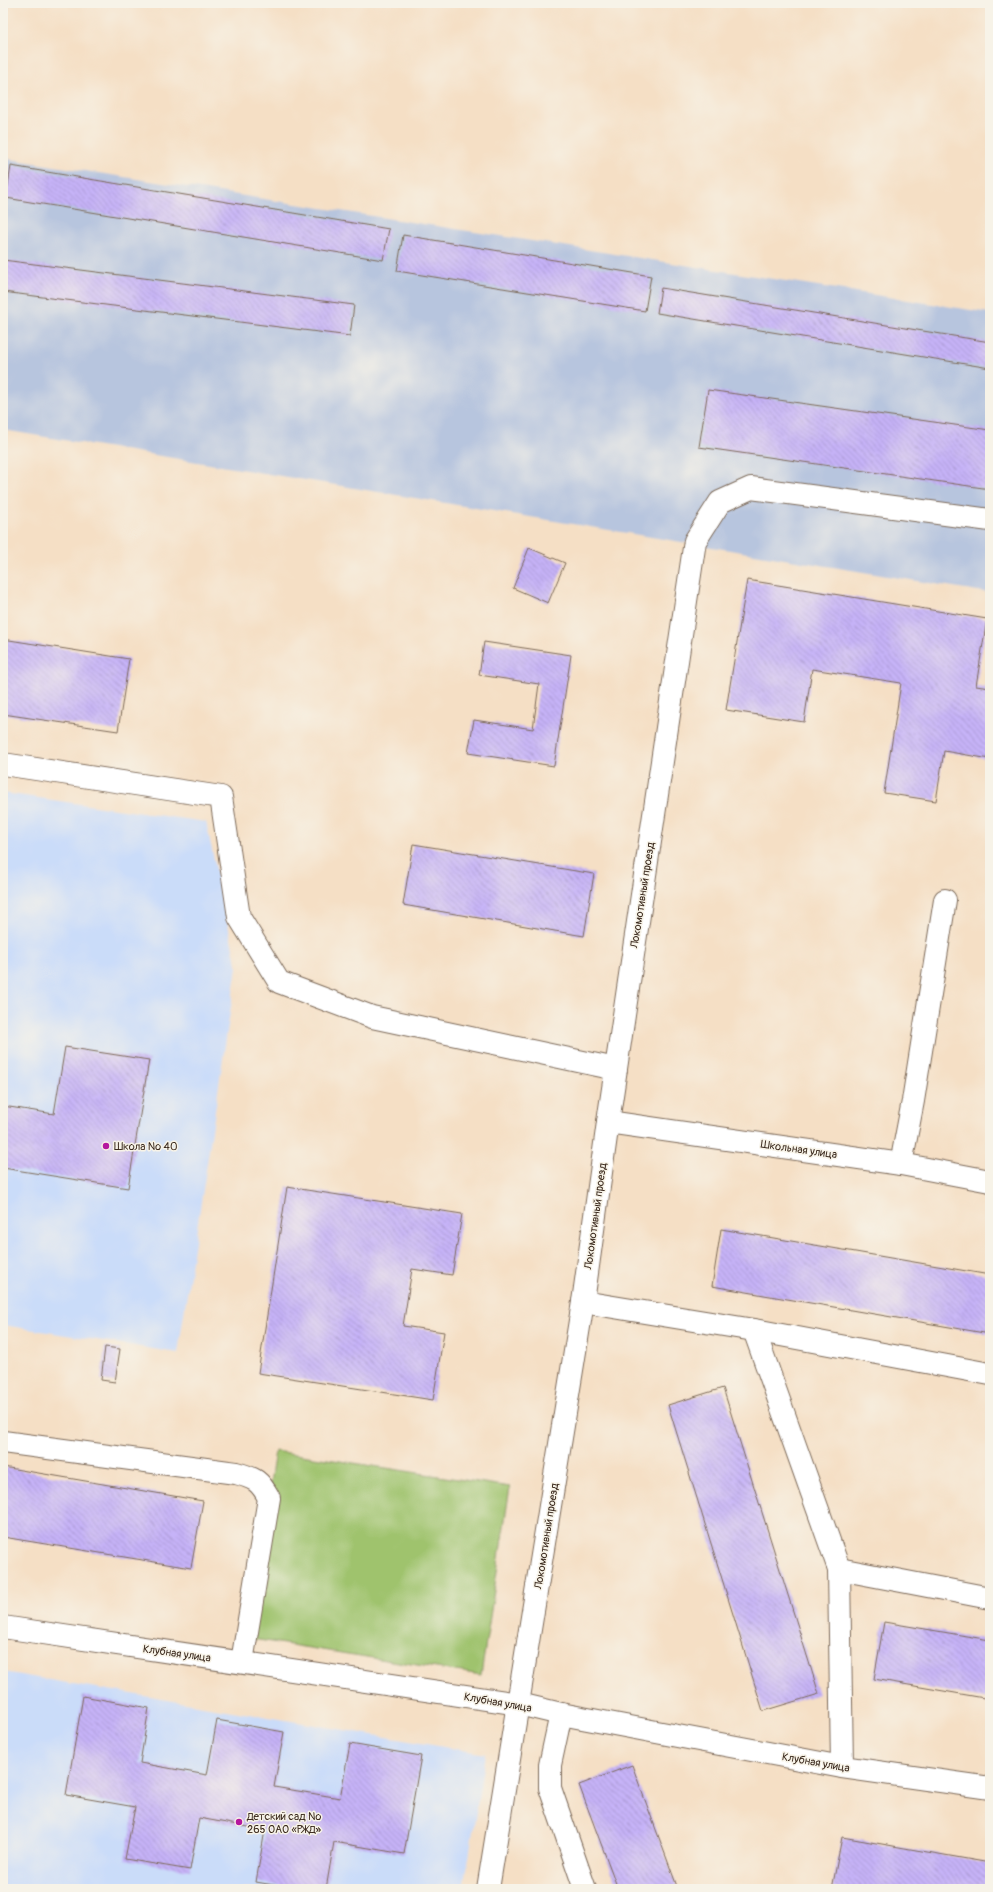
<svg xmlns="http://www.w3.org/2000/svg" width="993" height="1892" font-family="Pangolin,sans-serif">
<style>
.built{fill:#cadcf9}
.industrial{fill:#b7c5de}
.green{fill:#9fc36d;stroke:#6d7646}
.building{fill:url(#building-back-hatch)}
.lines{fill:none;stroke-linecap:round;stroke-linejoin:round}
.minor-casing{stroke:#7c6958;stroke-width:24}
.minor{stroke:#fff;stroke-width:22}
.poi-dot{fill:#b5179e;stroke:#f7f3e8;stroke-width:1.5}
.labels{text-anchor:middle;stroke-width:3;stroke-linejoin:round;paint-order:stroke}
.street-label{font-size:11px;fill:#3b2a1e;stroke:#f7f3e8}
.poi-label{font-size:11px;fill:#3b2a1e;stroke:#f7f3e8;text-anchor:start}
</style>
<defs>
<pattern id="building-back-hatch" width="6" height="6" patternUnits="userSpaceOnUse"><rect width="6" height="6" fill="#c6b3f8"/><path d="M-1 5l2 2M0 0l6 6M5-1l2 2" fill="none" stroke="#a292c8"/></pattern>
</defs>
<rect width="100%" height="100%" fill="#f7f3e8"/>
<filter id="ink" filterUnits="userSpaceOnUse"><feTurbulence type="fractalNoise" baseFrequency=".025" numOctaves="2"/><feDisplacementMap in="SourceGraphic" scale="8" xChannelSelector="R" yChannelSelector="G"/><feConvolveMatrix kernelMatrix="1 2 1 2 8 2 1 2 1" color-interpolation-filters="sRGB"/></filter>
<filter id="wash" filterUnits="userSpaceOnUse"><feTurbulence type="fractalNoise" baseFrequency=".012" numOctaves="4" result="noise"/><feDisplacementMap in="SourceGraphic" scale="16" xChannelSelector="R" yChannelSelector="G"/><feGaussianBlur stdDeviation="0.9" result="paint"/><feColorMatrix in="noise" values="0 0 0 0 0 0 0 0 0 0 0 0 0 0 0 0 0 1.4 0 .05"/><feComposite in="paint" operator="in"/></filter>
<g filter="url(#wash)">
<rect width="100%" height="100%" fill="#f5dfc5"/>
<g class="built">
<polygon points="3,793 206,822 237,967 178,1353 3,1325"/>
<polygon points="3,1672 485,1754 464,1889 3,1889"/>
</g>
<polygon class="industrial" points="3,158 990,313 990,593 3,430"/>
<polygon class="green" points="275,1451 510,1487 481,1675 246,1638"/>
<g id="blocks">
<g class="building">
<polygon points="11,166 389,229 383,260 6,198"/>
<polygon points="403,235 651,276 645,311 397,271"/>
<polygon points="3,260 354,305 350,336 3,292"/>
<polygon points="661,288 990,342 990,368 657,313"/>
<polygon points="708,390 990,430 990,489 699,447"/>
<polygon points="529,548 565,563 548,603 513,588"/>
<polygon points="747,580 987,619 976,686 990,688 990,759 944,751 936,801 884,793 901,683 812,669 804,722 726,710"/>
<polygon points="3,639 129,659 118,731 3,714"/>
<polygon points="484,642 571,655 554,766 468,753 474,720 533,729 539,684 479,675"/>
<polygon points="413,844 594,874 584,936 403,905"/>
<polygon points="65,1047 149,1060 128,1188 3,1168 3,1106 54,1114"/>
<polygon points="287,1187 462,1214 452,1275 412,1269 403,1326 444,1332 433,1400 258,1373"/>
<polygon points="721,1229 990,1275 990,1334 712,1286"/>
<polygon points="105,1347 120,1349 115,1382 101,1380"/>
<polygon points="723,1388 819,1694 763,1711 668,1405"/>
<polygon points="3,1467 203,1501 191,1568 3,1537"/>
<polygon points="884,1622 990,1640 990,1699 874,1679"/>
<polygon points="83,1696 149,1708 140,1763 207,1775 217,1720 284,1732 274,1787 340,1798 350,1744 421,1756 404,1854 334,1842 326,1889 297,1889 256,1882 265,1830 199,1818 190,1870 125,1859 135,1807 66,1795"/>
<polygon points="632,1765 678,1889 618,1889 579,1785"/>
<polygon points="842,1837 990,1863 990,1889 832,1889"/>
</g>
</g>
</g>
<g filter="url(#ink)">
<use href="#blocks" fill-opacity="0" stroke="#7c6958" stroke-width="1"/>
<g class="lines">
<g class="minor-casing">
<g id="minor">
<polyline points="3,764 221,797 239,917 279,982 372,1017 616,1069"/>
<polyline points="608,1122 901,1164 990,1181"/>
<polyline points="901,1164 913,1101 945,900"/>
<polyline points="583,1302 754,1330 990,1374"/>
<polyline points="754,1330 839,1569 842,1767"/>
<path d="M3,1442L236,1473C255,1478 260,1481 269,1498L242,1662"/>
<polyline points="839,1569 990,1598"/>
<polyline points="3,1627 519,1704 561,1714 842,1767 990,1788"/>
<polyline points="561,1714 550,1765 550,1788 585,1889"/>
<polyline points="488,1889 583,1302 608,1122 695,541 720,502 751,488 990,520"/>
</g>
</g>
<use href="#minor" class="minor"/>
</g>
</g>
<g class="poi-dot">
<circle cx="106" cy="1146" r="4"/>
<circle cx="239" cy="1822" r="4"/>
</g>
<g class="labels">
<g class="street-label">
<text transform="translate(642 895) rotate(-81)" y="4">Локомотивный проезд</text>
<text transform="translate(799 1149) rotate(8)" y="4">Школьная улица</text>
<text transform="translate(595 1216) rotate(-82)" y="4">Локомотивный проезд</text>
<text transform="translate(546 1536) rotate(-81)" y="4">Локомотивный проезд</text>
<text transform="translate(177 1653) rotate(8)" y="4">Клубная улица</text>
<text transform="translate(498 1702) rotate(10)" y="4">Клубная улица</text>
<text transform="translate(816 1762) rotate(10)" y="4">Клубная улица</text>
</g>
<g class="poi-label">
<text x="114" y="1150">Школа № 40</text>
<text x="247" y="1820">Детский сад №<tspan x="247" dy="13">265 ОАО «РЖД»</tspan></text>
</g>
</g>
<rect width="993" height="1892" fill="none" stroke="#f7f3e8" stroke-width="16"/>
</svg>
